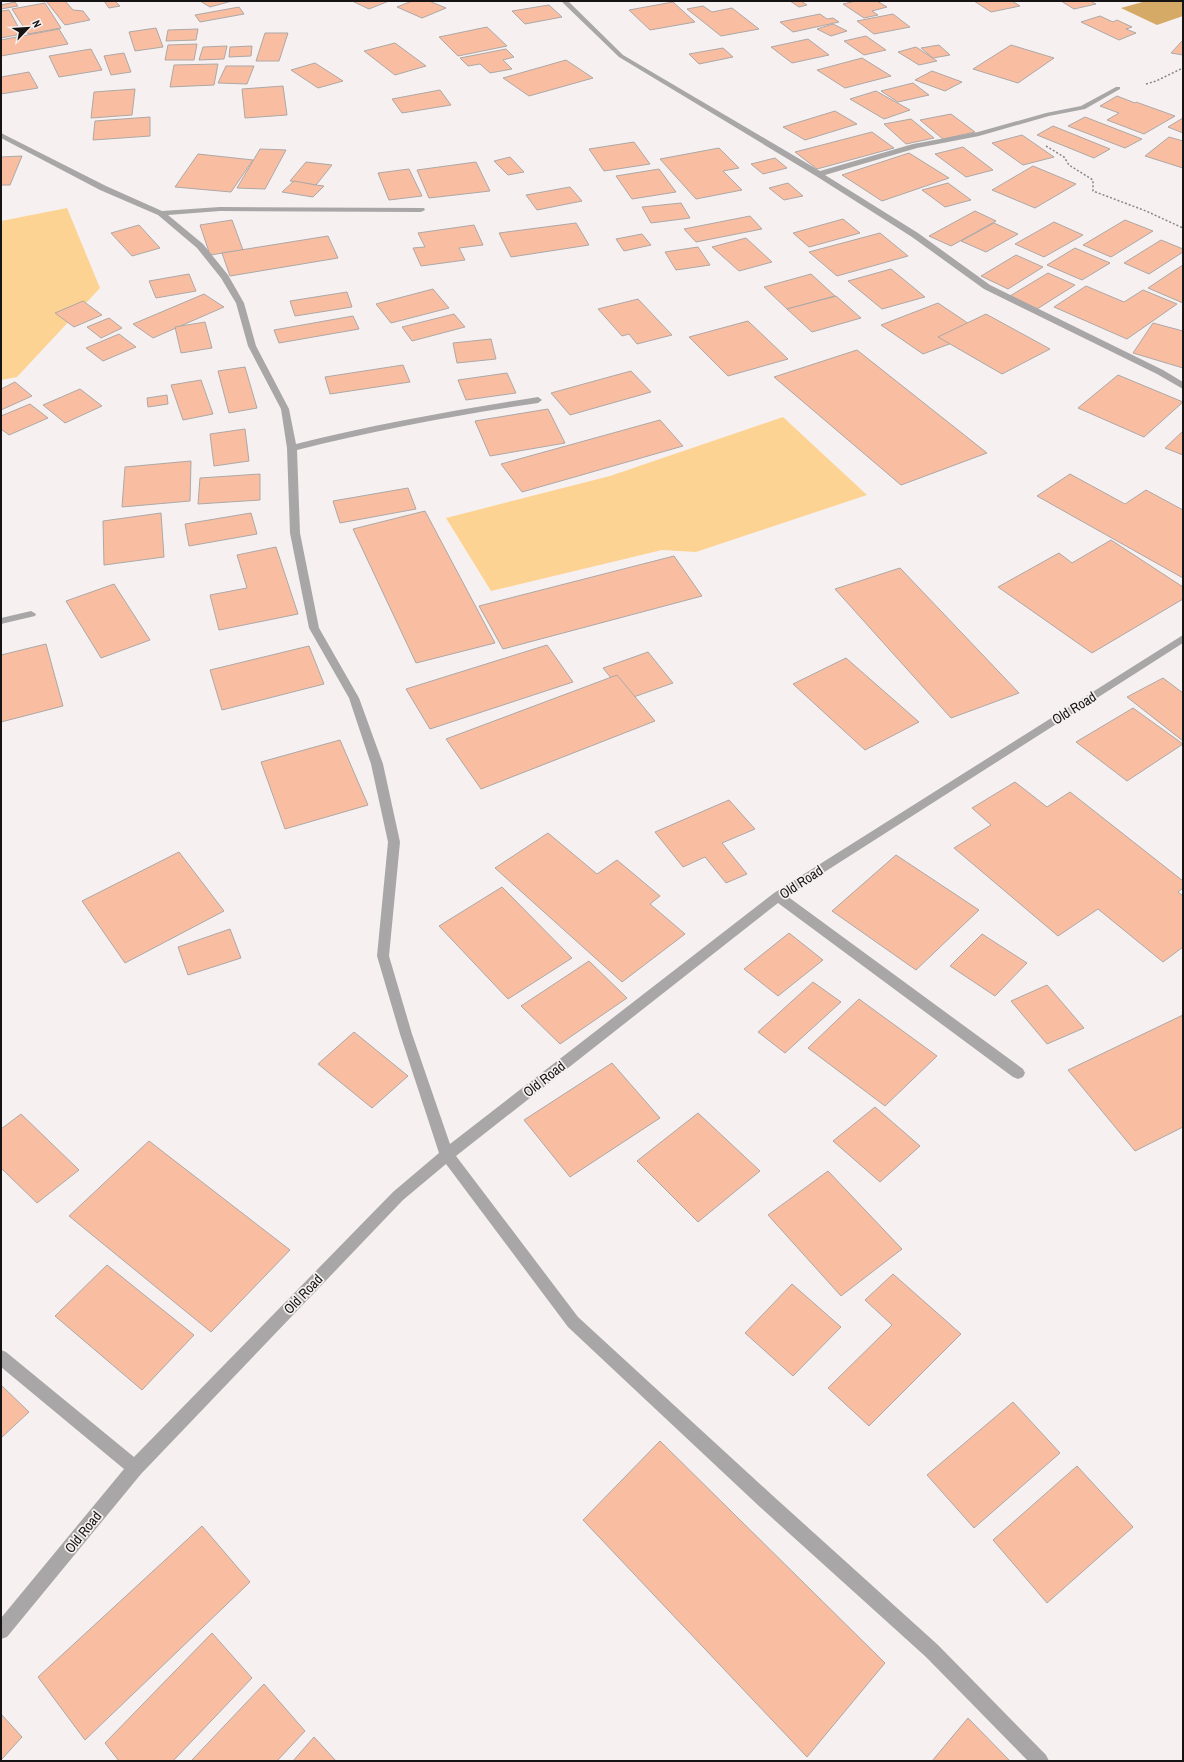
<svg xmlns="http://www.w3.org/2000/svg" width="1184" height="1762" font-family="'Archivo Narrow',sans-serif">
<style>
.green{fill:#fdd394}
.forest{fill:#d5aa67}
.building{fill:#f9bea2;stroke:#ada8a6}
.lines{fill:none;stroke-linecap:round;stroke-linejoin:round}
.path{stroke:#8a8686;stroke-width:1.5;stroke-dasharray:2 2;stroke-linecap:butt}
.minor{fill:#a8a6a7;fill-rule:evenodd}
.labels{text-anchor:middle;stroke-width:3.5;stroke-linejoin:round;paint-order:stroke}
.street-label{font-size:14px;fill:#151313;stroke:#f6f0f0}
</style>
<rect width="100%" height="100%" fill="#f6f0f0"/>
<g class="green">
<polygon points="67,208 100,288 17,377 1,380 1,221"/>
<polygon points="783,417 867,495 696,552 662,550 491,591 446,518 610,476"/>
</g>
<polygon class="forest" points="1146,1 1183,1 1183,16 1157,25 1121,8"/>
<g class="building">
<polygon points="46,1 65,1 73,10 83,11 90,20 65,25"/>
<polygon points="104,1 115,1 120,6 109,8"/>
<polygon points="200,1 232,1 210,7"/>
<polygon points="352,1 389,1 369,9"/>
<polygon points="412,1 429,1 446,8 422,18 397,7"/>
<polygon points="790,1 801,1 807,5 799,7"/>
<polygon points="856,1 877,1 887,7 872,11 878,15 864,18 843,4"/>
<polygon points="974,1 1012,1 1020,6 991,12"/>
<polygon points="1061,1 1095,1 1092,2 1096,4 1074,9"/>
<polygon points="15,2 18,6 1,9 1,5"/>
<polygon points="673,2 695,22 650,30 629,10"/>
<polygon points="45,3 61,28 28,34 12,9"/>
<polygon points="549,5 562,17 525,24 512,11"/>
<polygon points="703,6 712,12 732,8 759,29 721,36 687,9"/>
<polygon points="239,7 244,14 200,22 195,15"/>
<polygon points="9,10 22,34 1,38 1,11"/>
<polygon points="820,14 827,19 833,18 839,22 793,32 780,22"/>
<polygon points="893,14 910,27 874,34 857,21"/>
<polygon points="1100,16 1113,22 1117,20 1132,27 1126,29 1136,33 1119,40 1081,22"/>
<polygon points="833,24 847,31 831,36 817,29"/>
<polygon points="487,27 507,46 458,56 439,37"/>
<polygon points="156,28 163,47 135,51 129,32"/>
<polygon points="59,29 68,44 1,56 1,40"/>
<polygon points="198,29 196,40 166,41 168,30"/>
<polygon points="265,33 288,33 279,61 256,61"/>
<polygon points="866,36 886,50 864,55 844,41"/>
<polygon points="808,39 829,55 792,63 771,47"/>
<polygon points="1183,40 1183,55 1171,53"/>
<polygon points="395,43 426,66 395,75 364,51"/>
<polygon points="197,44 194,60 165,60 168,45"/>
<polygon points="939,45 950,55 933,58 921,48"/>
<polygon points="1011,45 1054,58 1018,83 973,69"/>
<polygon points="227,46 224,59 199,60 203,47"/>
<polygon points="252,46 251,56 229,57 230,47"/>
<polygon points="916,47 937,61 919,65 898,52"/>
<polygon points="723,48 733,57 699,64 689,54"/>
<polygon points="91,49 102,70 59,77 49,56"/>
<polygon points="506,49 514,57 503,60 512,69 490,73 480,64 468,66 460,58"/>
<polygon points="124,53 131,72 111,75 104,56"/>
<polygon points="862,58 891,76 845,88 817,70"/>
<polygon points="566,60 593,78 529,96 503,78"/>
<polygon points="315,63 343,81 318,88 291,70"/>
<polygon points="218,64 214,85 170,87 174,65"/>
<polygon points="226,66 254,66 247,84 218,83"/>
<polygon points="932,71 962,82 945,91 915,80"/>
<polygon points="29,72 38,88 1,94 1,77"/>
<polygon points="913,83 929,95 898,102 881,91"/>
<polygon points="283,86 287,115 245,118 242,89"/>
<polygon points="135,89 132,115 91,118 94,92"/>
<polygon points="440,90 451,105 402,113 392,99"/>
<polygon points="876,91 910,110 884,119 850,99"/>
<polygon points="1117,96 1135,103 1136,102 1175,116 1144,134 1107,120 1119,113 1100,106"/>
<polygon points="835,111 857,124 805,140 783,127"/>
<polygon points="951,114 975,132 943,139 920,120"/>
<polygon points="150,117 150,136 93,140 95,121"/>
<polygon points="1085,117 1142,139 1125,148 1068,126"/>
<polygon points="1183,118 1183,133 1168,127"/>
<polygon points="911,119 934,138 906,144 884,124"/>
<polygon points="1053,126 1110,149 1094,158 1037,135"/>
<polygon points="872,132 894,148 817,169 795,152"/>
<polygon points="1022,135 1054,157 1023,165 992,143"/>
<polygon points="1169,137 1183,141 1183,168 1145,156"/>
<polygon points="634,142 650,164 604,171 589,149"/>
<polygon points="963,147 993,170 966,177 935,154"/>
<polygon points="719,148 739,168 723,171 742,190 696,199 660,159"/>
<polygon points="260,149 286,150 265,189 237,188"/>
<polygon points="909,153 949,178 882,201 842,175"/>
<polygon points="198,154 253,160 231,192 175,187"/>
<polygon points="22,156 10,185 1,185 1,157"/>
<polygon points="510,157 524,172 508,175 494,161"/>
<polygon points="775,158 787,168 763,174 751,164"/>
<polygon points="306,162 332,165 316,185 290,181"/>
<polygon points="476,162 490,191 429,198 417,170"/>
<polygon points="1033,166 1076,184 1035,208 992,190"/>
<polygon points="409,169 422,196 389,200 378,173"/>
<polygon points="659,169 676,192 632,199 616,176"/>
<polygon points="294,181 316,185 324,186 313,197 282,192"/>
<polygon points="788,183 803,196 784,200 769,188"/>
<polygon points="948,183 971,200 945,207 922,190"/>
<polygon points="570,187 582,201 537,210 526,195"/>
<polygon points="681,203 690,218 651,223 642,207"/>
<polygon points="975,211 996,221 951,246 929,236"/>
<polygon points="750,216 762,229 696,242 684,229"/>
<polygon points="843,219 860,233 809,247 793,233"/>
<polygon points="232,220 243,250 210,255 200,225"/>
<polygon points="1125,220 1153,231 1111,257 1083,245"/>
<polygon points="1054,222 1083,235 1044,257 1015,244"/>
<polygon points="576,223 589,245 511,257 499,233"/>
<polygon points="994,223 1018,234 986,252 961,241"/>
<polygon points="139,225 160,248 132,256 111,233"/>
<polygon points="474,225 483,245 459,248 465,260 421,266 413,248 425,247 418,233"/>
<polygon points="880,233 908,256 837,276 809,252"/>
<polygon points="642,234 651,245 624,251 616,239"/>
<polygon points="328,236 338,258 230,276 222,253"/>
<polygon points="746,238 772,262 739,271 712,247"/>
<polygon points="1161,240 1183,249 1183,252 1149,274 1124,263"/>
<polygon points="698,247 710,265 676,270 665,252"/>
<polygon points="1075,248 1110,263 1082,280 1047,265"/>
<polygon points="1016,255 1043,267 1008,289 981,276"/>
<polygon points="1183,265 1183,303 1148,288 1172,272"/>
<polygon points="891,269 925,297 882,309 848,281"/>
<polygon points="1048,273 1075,285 1037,309 1010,296"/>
<polygon points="189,274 196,291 156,298 149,281"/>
<polygon points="811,274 835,296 787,309 764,287"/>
<polygon points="1086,286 1124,302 1143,290 1177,304 1127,339 1054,307"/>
<polygon points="433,289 449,308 391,323 376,304"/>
<polygon points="347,292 352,307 295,316 290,301"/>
<polygon points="204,294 224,307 153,338 133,324"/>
<polygon points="836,296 861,318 812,332 787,309"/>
<polygon points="638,299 672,335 637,344 629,334 622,336 598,309"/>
<polygon points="83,301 102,315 74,327 55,313"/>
<polygon points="938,303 981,332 923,354 881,325"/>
<polygon points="454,314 465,327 412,341 402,327"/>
<polygon points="986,314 1050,349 1002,374 938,337"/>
<polygon points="353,316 359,329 279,343 274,330"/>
<polygon points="109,318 122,328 101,338 87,327"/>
<polygon points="748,321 788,359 728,376 689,337"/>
<polygon points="205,322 212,348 181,353 175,327"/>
<polygon points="1153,323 1183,331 1183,368 1133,353"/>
<polygon points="119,334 136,347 103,361 86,348"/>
<polygon points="491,339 496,359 457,363 453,343"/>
<polygon points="857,350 987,453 901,485 774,377"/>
<polygon points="403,365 410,382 330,394 325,377"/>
<polygon points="245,367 257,408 229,413 218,371"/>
<polygon points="631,371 651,392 570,415 551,393"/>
<polygon points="507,373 516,393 466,400 458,380"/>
<polygon points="1118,375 1183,402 1144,437 1078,408"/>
<polygon points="201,380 213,414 183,420 171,385"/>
<polygon points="15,382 32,396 1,410 1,389"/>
<polygon points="80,389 102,406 65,423 43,405"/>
<polygon points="167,395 168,404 148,407 147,398"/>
<polygon points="30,404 48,418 9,435 1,429 1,416"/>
<polygon points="548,409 565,443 490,456 475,421"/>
<polygon points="660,420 683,446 522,492 501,464"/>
<polygon points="245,429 249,461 214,466 210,434"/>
<polygon points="1183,431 1183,455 1165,448"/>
<polygon points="191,461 190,501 122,507 125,467"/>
<polygon points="260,474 260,500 198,504 200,478"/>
<polygon points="1070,474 1125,504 1146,490 1183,510 1183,578 1037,496"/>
<polygon points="408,488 416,509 340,523 333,501"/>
<polygon points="425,511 495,643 416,663 353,529"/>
<polygon points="161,513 164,557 104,565 103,521"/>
<polygon points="251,513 257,534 189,546 185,524"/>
<polygon points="1111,540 1183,587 1183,599 1092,653 998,587 1059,553 1072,563"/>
<polygon points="276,547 298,614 219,630 210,595 247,588 237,555"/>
<polygon points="674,556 702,596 503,649 479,606"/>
<polygon points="900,568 1019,693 951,718 835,589"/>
<polygon points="114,584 150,640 101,658 66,601"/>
<polygon points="46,644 63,706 1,722 1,655"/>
<polygon points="547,645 573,682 430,729 406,689"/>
<polygon points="309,646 324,684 222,710 210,670"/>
<polygon points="648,652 673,683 628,699 603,668"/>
<polygon points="846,658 919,722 865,750 793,684"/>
<polygon points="617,675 655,721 481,789 446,739"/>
<polygon points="1163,678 1183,693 1183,741 1127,697"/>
<polygon points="1133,708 1183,744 1127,781 1076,742"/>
<polygon points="340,740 368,805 285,829 261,762"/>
<polygon points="1015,782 1047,807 1070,792 1183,881 1183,888 1178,892 1183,896 1183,947 1163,962 1098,909 1058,936 954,848 991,825 972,808"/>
<polygon points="729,800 755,829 722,843 747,874 726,883 705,857 683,867 655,832"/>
<polygon points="548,833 597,874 617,860 660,896 650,904 685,934 622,982 495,868"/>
<polygon points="179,852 224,911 125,963 82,901"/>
<polygon points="896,855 979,910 916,970 832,911"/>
<polygon points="502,887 572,958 508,999 439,926"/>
<polygon points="230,929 241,958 188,975 178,947"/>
<polygon points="789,933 823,960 778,996 744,969"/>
<polygon points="982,934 1027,963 995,996 950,966"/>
<polygon points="589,961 627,998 560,1044 521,1006"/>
<polygon points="813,982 841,1002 785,1053 758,1032"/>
<polygon points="1047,985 1084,1028 1047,1044 1011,1001"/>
<polygon points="859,999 937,1056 885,1106 808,1048"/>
<polygon points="1183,1015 1183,1127 1135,1151 1068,1070"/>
<polygon points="354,1032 408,1076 372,1108 318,1064"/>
<polygon points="612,1063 660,1118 570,1177 524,1120"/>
<polygon points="875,1107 920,1146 880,1182 833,1141"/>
<polygon points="698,1113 760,1171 698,1222 637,1161"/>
<polygon points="21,1114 79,1170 37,1203 1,1168 1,1129"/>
<polygon points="149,1141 290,1250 211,1332 69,1216"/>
<polygon points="828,1171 902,1249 841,1296 768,1215"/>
<polygon points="107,1265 194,1335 142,1390 55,1316"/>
<polygon points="893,1274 961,1334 869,1426 828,1388 892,1325 865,1300"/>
<polygon points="792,1284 841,1327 793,1376 745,1333"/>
<polygon points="1,1385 29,1412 1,1438"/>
<polygon points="1013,1402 1060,1453 974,1528 927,1475"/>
<polygon points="660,1441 885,1663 807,1757 583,1520"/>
<polygon points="1077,1466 1133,1527 1047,1603 993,1540"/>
<polygon points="202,1526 250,1582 85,1740 38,1677"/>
<polygon points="212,1633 252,1678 173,1761 119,1761 105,1743"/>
<polygon points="264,1684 305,1731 277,1761 191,1761"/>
<polygon points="1,1714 22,1737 1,1760"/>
<polygon points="968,1718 1010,1761 932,1761"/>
<polygon points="314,1737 336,1761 293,1761"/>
</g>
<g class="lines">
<g class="path">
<polyline points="1146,84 1156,81 1183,68"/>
<polyline points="1046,146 1064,157 1069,165 1093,180 1093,191 1146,211 1183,228"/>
</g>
<g class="minor">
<polygon points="561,1 568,1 623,55 820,171 913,144 978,132 1046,113 1081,106 1116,87 1120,87 1120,89 1085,109 1049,116 979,136 917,148 825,175 918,233 990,285 1163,370 1183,382 1183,389 1157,374 984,289 912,237 816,176 619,57"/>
<path d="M1,133L106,186L162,211L220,207L424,208L425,210L421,212L220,211L168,215L203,244L228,275L244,303L256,346L289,409L296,444C376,424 456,410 538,397L542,400L538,403C457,415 376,430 297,450L300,533L319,628L359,698L383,764L400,842L389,956L412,1034L450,1144L774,893L1183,635V643L787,896L1023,1069L1025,1073L1023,1077L1018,1079L1013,1077L778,903L456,1156L578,1317L772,1495L938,1645L1046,1755L1049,1761H1028L926,1657L760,1507L568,1327L446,1164L403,1200L141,1474L7,1637L1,1639V1618L124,1469L1,1367V1350L6,1352L134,1457L393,1192L439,1153L400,1034L377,956L388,842L371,764L349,698L309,628L290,533L287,448L281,409L248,346L236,303L221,278L197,248L158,215L100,190L1,138Z"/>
<polygon points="31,611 36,614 35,616 1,624 1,618"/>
</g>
</g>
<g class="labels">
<g class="street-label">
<text transform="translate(1074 708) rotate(-32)" y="5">Old Road</text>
<text transform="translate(801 882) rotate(-33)" y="5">Old Road</text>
<text transform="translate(544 1079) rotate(-38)" y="5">Old Road</text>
<text transform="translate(303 1294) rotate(-46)" y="5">Old Road</text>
<text transform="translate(83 1532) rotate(-51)" y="5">Old Road</text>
</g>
</g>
<rect width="1184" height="1762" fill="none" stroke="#151313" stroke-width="4"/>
<g transform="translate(28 28) rotate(65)" stroke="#f6f0f0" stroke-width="3" paint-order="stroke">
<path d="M0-3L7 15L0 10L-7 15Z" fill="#151313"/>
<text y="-6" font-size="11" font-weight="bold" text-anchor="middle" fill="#151313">N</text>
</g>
</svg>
